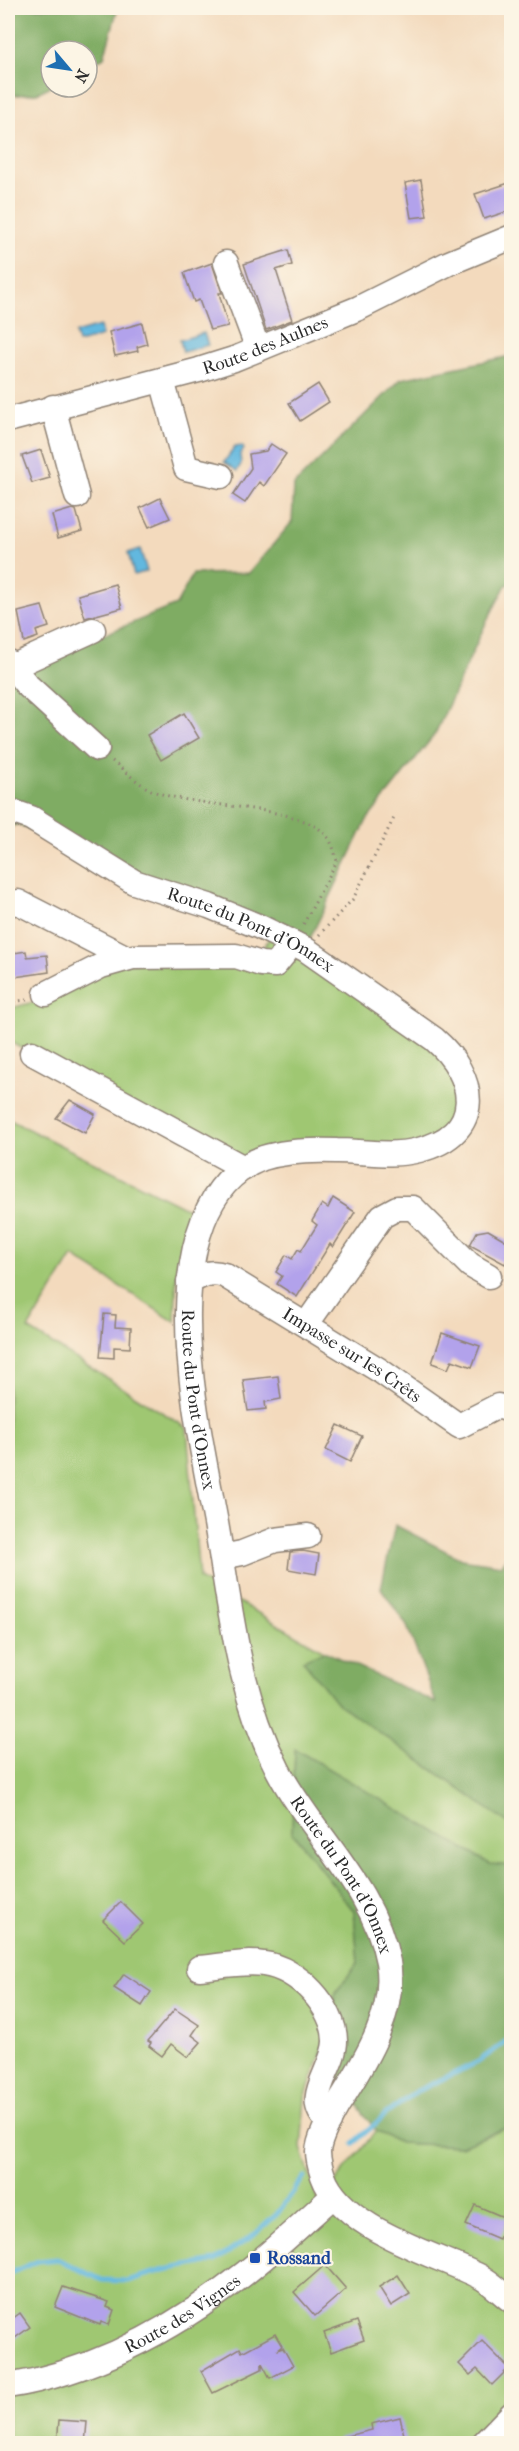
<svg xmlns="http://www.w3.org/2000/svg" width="519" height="2451" font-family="'IM FELL French Canon',serif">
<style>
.green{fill:#9fc772;stroke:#65794e;stroke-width:1.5}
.forest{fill:#7fac64;stroke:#556c48;stroke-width:1.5}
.water{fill:#62b8df;stroke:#467285;stroke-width:1.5}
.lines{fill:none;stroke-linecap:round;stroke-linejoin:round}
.stream{stroke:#62b8df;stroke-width:5}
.building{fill:#b2a2eb}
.minor-casing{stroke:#8f8274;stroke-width:27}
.path{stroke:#8f8274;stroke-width:3;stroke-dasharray:1.5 4.5;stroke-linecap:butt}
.minor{stroke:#fff;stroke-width:24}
.transit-dot{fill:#1a4fb4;stroke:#fcf5e5;stroke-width:2}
.labels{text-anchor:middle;stroke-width:4.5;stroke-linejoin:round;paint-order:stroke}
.street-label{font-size:18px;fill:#2b2b2b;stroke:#fcf5e5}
.transit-label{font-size:18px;font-weight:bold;fill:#164399;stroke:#fcf5e5;text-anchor:start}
</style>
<rect width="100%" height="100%" fill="#fcf5e5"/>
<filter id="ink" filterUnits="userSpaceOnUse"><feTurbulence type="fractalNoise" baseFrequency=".0167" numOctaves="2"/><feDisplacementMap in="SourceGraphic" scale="12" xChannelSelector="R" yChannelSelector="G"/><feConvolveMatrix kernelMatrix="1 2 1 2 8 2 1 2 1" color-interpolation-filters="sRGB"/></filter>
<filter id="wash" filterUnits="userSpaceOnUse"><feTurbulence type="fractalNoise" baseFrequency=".008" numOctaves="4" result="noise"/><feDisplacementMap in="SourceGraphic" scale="24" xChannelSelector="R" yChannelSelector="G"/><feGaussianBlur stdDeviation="1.35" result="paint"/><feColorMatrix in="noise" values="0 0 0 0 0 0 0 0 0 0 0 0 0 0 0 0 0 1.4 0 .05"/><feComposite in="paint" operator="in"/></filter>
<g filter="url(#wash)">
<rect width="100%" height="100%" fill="#f3dabd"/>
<g class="green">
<polygon points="272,933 434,1039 469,1087 438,1143 223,1160 8,1041 8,1009 63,994 116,964 260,954"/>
<polygon points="8,1119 194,1212 177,1264 175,1322 73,1256 28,1329 187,1428 199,1579 324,1651 303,1661 511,1825 511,1866 490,1865 295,1750 292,1832 354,1911 358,1963 336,1992 321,2054 305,2098 301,2148 319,2202 376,2131 400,2143 461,2146 511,2126 511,2443 8,2443"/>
</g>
<g class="forest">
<polygon points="8,8 118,8 104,57 87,67 87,51 51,51 51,86 37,93 8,96"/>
<polygon points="511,356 511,583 506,585 486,623 435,734 367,820 305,949 18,824 8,828 8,674 176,605 193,574 249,573 292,522 294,485 401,379"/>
<polygon points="395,1525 461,1559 502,1565 511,1548 511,1825 336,1702 303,1660 324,1651 436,1703 407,1626 381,1588"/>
<polygon points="295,1749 490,1864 511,1866 511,2126 461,2146 400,2143 376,2131 321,2054 336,1992 358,1963 354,1911 292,1832"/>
</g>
<g class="water">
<polygon points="100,326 102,336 78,343 75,333"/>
<polygon points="204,333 208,345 183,352 180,340"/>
<polygon points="242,446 244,449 240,455 241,464 237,471 224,462 235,447"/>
<polygon points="140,549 147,571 134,575 128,553"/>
</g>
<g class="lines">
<g class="stream">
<polyline points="354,2143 386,2114 417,2091 478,2062 512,2037"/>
<polyline points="8,2274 38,2261 57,2259 102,2280 127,2281 164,2270 215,2261 253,2236 277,2214 304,2177"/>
</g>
</g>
<g id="blocks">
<g class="building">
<polygon points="421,180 427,216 411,218 405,183"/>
<polygon points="512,182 512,210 484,219 475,194"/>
<polygon points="288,250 292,265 276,270 292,320 266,330 244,264"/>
<polygon points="212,263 222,293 219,293 228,326 210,330 199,300 194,302 184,273"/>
<polygon points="142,323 147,344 137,347 138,351 115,356 109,332"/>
<polygon points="318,384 329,402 300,421 289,403"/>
<polygon points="271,444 286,454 264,486 259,482 245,503 233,495 251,468 249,454 266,451"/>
<polygon points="41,450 50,478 32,483 22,456"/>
<polygon points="160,498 170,518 149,527 140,508"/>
<polygon points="72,509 76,510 82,531 58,538 52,515"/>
<polygon points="115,584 122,608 85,618 78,595"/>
<polygon points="42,606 49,627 36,631 38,637 24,642 18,612"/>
<polygon points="184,713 199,738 161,760 147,735"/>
<polygon points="26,951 27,957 47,955 49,972 8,978 8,954"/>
<polygon points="70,1100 95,1114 85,1133 56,1118"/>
<polygon points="333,1198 355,1212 333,1247 330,1244 297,1297 277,1284 282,1276 276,1272 286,1255 292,1259 298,1249 301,1251 317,1225 312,1221 322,1204 328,1208"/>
<polygon points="488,1230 512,1244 512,1252 505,1264 470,1245 477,1232"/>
<polygon points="104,1314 116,1315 115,1327 131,1328 130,1348 114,1347 114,1358 100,1357"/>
<polygon points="442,1333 480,1346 472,1367 452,1360 448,1369 432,1363"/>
<polygon points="278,1376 281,1399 265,1402 266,1409 248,1411 243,1380"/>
<polygon points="338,1425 362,1436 350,1462 326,1450"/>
<polygon points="303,1551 319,1554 316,1574 288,1569 290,1552"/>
<polygon points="121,1902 143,1924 125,1941 103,1920"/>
<polygon points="124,1974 151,1992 142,2006 114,1988"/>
<polygon points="175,2009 199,2025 192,2035 201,2042 188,2057 171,2044 162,2056 149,2046 151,2043 148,2041"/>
<polygon points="475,2205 508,2219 499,2239 466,2225"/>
<polygon points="325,2265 346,2289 315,2316 294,2292"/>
<polygon points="398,2275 410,2294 391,2306 379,2287"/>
<polygon points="63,2287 109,2302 107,2307 114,2310 109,2325 101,2322 100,2325 55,2307"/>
<polygon points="20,2313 30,2327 8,2343 8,2322"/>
<polygon points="357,2321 364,2340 331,2352 324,2333"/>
<polygon points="275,2334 282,2346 277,2350 283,2348 293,2366 270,2378 262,2363 262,2369 213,2393 201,2371 240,2348 242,2352"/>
<polygon points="482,2341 509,2368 492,2385 477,2369 470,2375 459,2364"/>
<polygon points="400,2417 406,2444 339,2444 338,2438 372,2430 371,2424"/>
<polygon points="59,2420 87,2422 85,2444 57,2444"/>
</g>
</g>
</g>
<g filter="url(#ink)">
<use href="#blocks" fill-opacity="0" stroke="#8f8274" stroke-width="1.5"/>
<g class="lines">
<g class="minor-casing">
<g id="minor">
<polyline points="226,263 258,349"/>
<polyline points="162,380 186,468 221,476"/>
<polyline points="53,407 77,496"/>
<path id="s1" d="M8,420L199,370L234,359L359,308L449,263L512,237"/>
<polyline points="8,662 27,685 97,749"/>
<polyline points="12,667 93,630"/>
<path id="s2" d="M8,810L31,818L134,882L209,906L260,927L305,949L434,1039C477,1076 486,1133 419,1150C393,1157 363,1151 337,1151C314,1150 285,1151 263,1158C202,1180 189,1254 188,1311C187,1382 203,1453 216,1523C231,1609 237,1690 278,1770C312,1835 374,1886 388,1962C397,2014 363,2064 337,2106C330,2119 319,2137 318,2152C318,2158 321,2170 323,2176C342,2229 433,2253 479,2276C491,2282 501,2293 512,2301"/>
<polyline points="8,904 18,902 127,958"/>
<polyline points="46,994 101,966 133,957 236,956 261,964 275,965 293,943"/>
<polyline points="32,1053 244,1168"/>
<path id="s3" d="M189,1282C201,1276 210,1270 224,1275L379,1370L459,1426L498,1406L512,1411"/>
<polyline points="306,1325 382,1216 397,1208 413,1208 470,1265 489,1276"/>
<polyline points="222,1557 242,1553 275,1540 308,1536"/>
<path d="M199,1968C220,1966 244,1961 264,1964C297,1968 335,2007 335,2041C335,2069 300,2099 329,2122"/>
<path id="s4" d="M8,2386C94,2372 175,2328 244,2274C275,2250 304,2222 333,2196"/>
<polyline points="483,2444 512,2414"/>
</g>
</g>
<g class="path">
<path d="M112,761C125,771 138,784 153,791C198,809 292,804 323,832C332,840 334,850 337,861L303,925"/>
<polyline points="319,935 353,899 395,816"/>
<polyline points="8,1002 27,1000"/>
</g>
<use href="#minor" class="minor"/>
</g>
</g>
<rect class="transit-dot" x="249" y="2252" width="12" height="12" rx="3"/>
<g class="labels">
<g class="street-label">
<text dy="6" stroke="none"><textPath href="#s1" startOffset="268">Route des Aulnes</textPath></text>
<text dy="6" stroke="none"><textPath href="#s2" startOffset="272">Route du Pont d'Onnex</textPath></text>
<text dy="6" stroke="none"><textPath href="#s3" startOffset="188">Impasse sur les Crêts</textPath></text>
<text dy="6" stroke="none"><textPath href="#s2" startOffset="1062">Route du Pont d'Onnex</textPath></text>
<text dy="6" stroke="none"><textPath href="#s2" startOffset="1566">Route du Pont d'Onnex</textPath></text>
<text dy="6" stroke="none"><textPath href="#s4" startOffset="190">Route des Vignes</textPath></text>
</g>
<g class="transit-label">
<text x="267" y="2264">Rossand</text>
</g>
</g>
<rect width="519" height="2451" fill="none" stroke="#fcf5e5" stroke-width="30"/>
<g transform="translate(69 69) rotate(119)"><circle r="28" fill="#fcf5e5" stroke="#a8a49b" stroke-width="1.5"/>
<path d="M0-4.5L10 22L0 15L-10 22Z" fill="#1f6fb2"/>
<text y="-9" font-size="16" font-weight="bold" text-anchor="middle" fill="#2b2b2b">N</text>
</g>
</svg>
